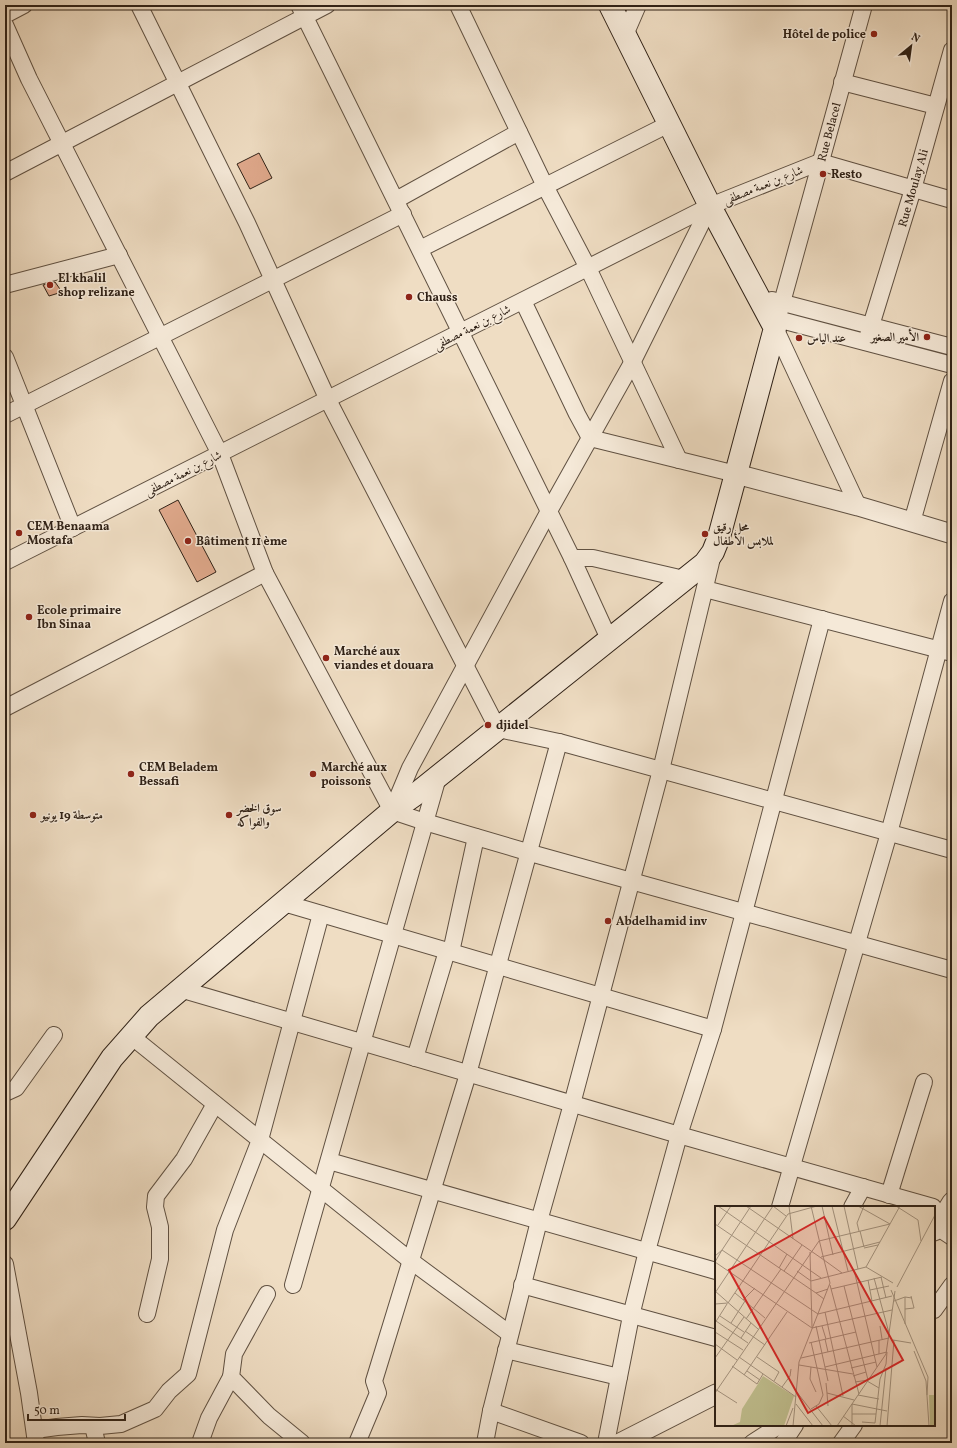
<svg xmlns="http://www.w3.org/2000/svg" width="957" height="1448" font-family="Vollkorn,Amiri,serif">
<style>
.building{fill:#e0a98c;stroke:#302217}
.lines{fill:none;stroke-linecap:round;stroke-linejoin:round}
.minor-casing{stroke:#605142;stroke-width:18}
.tertiary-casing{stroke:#605142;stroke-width:21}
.secondary-casing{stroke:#302217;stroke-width:24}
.minor{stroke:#f5e9d8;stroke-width:16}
.tertiary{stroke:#f5e9d8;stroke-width:19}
.secondary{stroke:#f5e9d8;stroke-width:22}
.poi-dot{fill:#8f2418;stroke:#f5e9d8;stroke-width:1.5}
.labels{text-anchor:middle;stroke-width:3;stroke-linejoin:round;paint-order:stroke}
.poi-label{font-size:12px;font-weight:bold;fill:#302217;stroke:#f5e9d8;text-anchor:start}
.street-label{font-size:12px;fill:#302217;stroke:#f5e9d8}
.inset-road{fill:none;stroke:#a3927e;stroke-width:1}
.view{fill:#d62828;fill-opacity:0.15;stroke:#d62828;stroke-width:2}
.inset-edge{fill:none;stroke:#302217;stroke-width:2}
</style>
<rect width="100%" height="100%" fill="#efddc3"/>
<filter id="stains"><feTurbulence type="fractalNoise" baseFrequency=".005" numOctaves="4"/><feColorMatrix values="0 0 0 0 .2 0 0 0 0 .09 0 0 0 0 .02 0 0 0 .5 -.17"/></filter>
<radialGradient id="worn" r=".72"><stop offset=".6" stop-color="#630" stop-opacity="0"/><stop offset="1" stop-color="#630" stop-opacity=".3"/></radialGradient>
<g class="building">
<polygon points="259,153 272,178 250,189 237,164"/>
<polygon points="55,282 62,292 49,296 43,285"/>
<polygon points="178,500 216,572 197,582 159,510"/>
</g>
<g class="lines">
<g class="minor-casing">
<g id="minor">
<polyline points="139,5 247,223 328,400 498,729 559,742 952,850"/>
<polyline points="299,5 572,558"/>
<polyline points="458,5 545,186 588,268 679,460"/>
<polyline points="5,15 24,5"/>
<polyline points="5,25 29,79 220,454 265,573 392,811 425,822 534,854 952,970"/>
<polyline points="625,35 638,5"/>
<polyline points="842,82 936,106"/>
<polyline points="5,173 327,5"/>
<polyline points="396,200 519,132"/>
<polyline points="420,249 669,124"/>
<polyline points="5,285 119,255"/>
<polyline points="772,300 952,347"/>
<polyline points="523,301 577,414 590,438 736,474"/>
<polyline points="777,319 952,365"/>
<polyline points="866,342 913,189 952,50"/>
<polyline points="5,357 73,528"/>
<polyline points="5,415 403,214"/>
<polyline points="858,506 775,328 864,5"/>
<polyline points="912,522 952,381"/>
<polyline points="5,562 710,206 820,162 952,200"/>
<polyline points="705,589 952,653"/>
<polyline points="609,639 572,558 593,558 684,579"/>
<polyline points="5,708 265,573"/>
<polyline points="392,811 410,768 549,511 632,363 710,206"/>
<polyline points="284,903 713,1029"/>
<polyline points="321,914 260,1140 411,1261 510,1334"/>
<polyline points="451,952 476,837"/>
<polyline points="180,989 679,1135 933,1207"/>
<polyline points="415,1058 447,951"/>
<polyline points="5,1093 16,1088 54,1035"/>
<polyline points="329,1161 716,1271"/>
<polyline points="889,1195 924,1082"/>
<polyline points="780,1207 889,833 952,601"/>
<polyline points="852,1207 863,1187"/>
<polyline points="937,1227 952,1237"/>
<polyline points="5,1264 29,1393 36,1443"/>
<polyline points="293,1285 438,777"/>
<polyline points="522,1285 716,1338"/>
<polyline points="267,1294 234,1354 231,1377 269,1416 302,1443"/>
<polyline points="934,1310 952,1285"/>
<polyline points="147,1314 160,1259 160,1227 155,1207 156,1196 184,1159 215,1104"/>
<polyline points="506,1350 619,1377"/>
<polyline points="491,1411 581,1443"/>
<polyline points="93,1426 97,1443"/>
<polyline points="35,1430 57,1427 82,1425 100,1426 121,1424 155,1409 169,1391 188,1374 225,1230 260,1140 131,1036"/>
<polyline points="200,1443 209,1418 231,1377"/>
<polyline points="357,1443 378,1393 374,1381 468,1074 559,742"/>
<polyline points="485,1443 491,1411 539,1221 572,1104 661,770 713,554"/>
<polyline points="606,1443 631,1316 647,1251 679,1135 713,1029 822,619"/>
<polyline points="752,1443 780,1425"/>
<polyline points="783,1443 795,1425"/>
<polyline points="841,1443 854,1425"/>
</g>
</g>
<g class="tertiary-casing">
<g id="tertiary">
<polyline points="736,474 858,506 952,534"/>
<polyline points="934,1231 952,1202"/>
<polyline points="620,1443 716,1394"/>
</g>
</g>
<g class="secondary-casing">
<polyline id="secondary" points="5,1219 112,1058 149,1016 392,811 416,794 705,563 713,552 719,537 775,328 713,212 610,5"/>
</g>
<use href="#minor" class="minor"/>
<use href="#tertiary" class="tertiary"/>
<use href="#secondary" class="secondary"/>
</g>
<g class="poi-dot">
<circle cx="874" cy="34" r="4"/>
<circle cx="823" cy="174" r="4"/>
<circle cx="50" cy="285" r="4"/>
<circle cx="409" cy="297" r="4"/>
<circle cx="927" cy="337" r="4"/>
<circle cx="799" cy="338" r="4"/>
<circle cx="19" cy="533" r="4"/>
<circle cx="705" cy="534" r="4"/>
<circle cx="188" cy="541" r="4"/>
<circle cx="29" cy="617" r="4"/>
<circle cx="326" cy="658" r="4"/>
<circle cx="488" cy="725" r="4"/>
<circle cx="131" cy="774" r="4"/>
<circle cx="313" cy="774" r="4"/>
<circle cx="33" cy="815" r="4"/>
<circle cx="229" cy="815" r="4"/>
<circle cx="608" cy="921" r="4"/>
</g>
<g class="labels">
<g class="poi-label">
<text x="866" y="38" text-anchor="end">Hôtel de police</text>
<text x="831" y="178">Resto</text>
<text x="58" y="282">El khalil<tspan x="58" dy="14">shop relizane</tspan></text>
<text x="417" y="301">Chauss</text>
<text x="919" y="341" text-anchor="end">الأمير الصغير</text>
<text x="807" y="342">عند الياس</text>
<text x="27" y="530">CEM Benaama<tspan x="27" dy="14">Mostafa</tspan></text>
<text x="713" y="531">محل رقيق<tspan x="713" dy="14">لملابس الأطفال</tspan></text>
<text x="196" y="545">Bâtiment 11 ème</text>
<text x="37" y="614">Ecole primaire<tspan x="37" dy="14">Ibn Sinaa</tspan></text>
<text x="334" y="655">Marché aux<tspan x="334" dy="14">viandes et douara</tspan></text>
<text x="496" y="729">djidel</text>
<text x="139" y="771">CEM Beladem<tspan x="139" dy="14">Bessafi</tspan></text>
<text x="321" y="771">Marché aux<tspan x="321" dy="14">poissons</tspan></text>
<text x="237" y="812">سوق الخضر<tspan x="237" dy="14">والفواكه</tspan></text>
<text x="41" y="819">متوسطة 19 يونيو</text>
<text x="616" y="925">Abdelhamid inv</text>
</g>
<g class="street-label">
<text transform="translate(829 132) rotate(-75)" y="4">Rue Belacel</text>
<text transform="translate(763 185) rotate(-22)" y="4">شارع بن نعمة مصطفى</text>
<text transform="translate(913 188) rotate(-74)" y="4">Rue Moulay Ali</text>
<text transform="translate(472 327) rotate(-27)" y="4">شارع بن نعمة مصطفى</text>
<text transform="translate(183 473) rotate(-27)" y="4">شارع بن نعمة مصطفى</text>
</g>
</g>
<g transform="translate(715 1206)">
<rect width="220" height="220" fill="#efddc3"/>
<path d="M48,170L79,190L69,220H16L25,216L27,203ZM214,189H220V219H215Z" fill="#c0bf8f"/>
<path class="inset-road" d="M3,0L106,72M31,0L109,54L115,77L84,156L78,220M58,0L71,10M74,0L78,33M96,0L109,54L127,67M107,0L118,49M117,0L133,65M129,0L143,63M143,0L175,18M181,0L203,14L206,35M0,18L101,87M3,19L16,0M144,25L142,17L149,0M145,25L149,41M149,42L163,39M95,46L97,121M0,50L7,44L36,0M106,51L165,36M0,56L7,44L103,108L177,90M0,56L97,122L177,104M151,61L185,0M64,62L72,48M139,64L162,161M69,65L87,39M82,65L96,75L151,61L178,77M166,71L171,92M159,72L174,127M153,74L157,95M115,79L144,188M129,80L153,174L140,176M182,81L220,9M116,83L167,71M155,84L174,80M176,84L213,171L212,189M0,85L43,123M0,87L58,0M20,87L50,112M190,91V118M109,93L101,87L113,83M28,94L40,82M179,95L190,91L197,92M0,98L13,97L73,8L102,0M190,103L199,102L196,90M110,106L128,190M5,110L29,126M31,113L66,63M1,115L33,137M0,117L12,98M16,117L30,95M101,120L113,175M107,120L111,133M165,120L167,133M30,125L50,139M0,126L28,144M26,132L36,117M110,133L113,146M164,134V148M178,134L196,137M96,136L102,162L138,168M94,137L141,126M0,138L22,154M199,145L211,175L214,220M24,151L81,191M42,151L64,166L59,175M0,152L29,111M86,152L174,132M84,159L102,162L108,189L104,198L96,203M17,160L42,178L48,168M96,161L95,173L101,186M110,161L172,146L171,158L165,173L160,217L147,216M136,162L161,156M32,165L45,174M29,169L72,106M138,170L151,166M152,175L164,182M111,177L112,187L139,194M67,181L75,170L76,163M0,183L22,197M81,185L108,220M0,187L104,35L175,18M112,187L113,200M143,189L164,193M81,198L98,220M101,200L117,220M137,208H161M128,210L141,220M71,220L78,202M122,220L171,148L180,85M137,220V198L172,205M165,220L171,162M172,220L179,134"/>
<path class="view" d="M109,11L188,154L93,207L14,64Z"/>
<rect width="220" height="220" class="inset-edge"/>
</g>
<rect width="957" height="1448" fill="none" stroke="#efddc3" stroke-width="20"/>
<rect x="6" y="6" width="945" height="1436" fill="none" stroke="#302217" stroke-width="2"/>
<rect x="10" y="10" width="937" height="1428" fill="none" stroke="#302217"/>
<g transform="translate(911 46) rotate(29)" stroke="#f5e9d8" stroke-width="3" paint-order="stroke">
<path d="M0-3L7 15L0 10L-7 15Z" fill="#302217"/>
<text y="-6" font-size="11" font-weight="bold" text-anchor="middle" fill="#302217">N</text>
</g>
<path d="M28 1414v6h97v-6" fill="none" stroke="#302217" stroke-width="2"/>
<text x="34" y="1414" font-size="12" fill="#302217" stroke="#f5e9d8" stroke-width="3" paint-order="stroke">50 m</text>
<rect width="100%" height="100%" filter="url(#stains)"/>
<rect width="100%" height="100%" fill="url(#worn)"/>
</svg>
